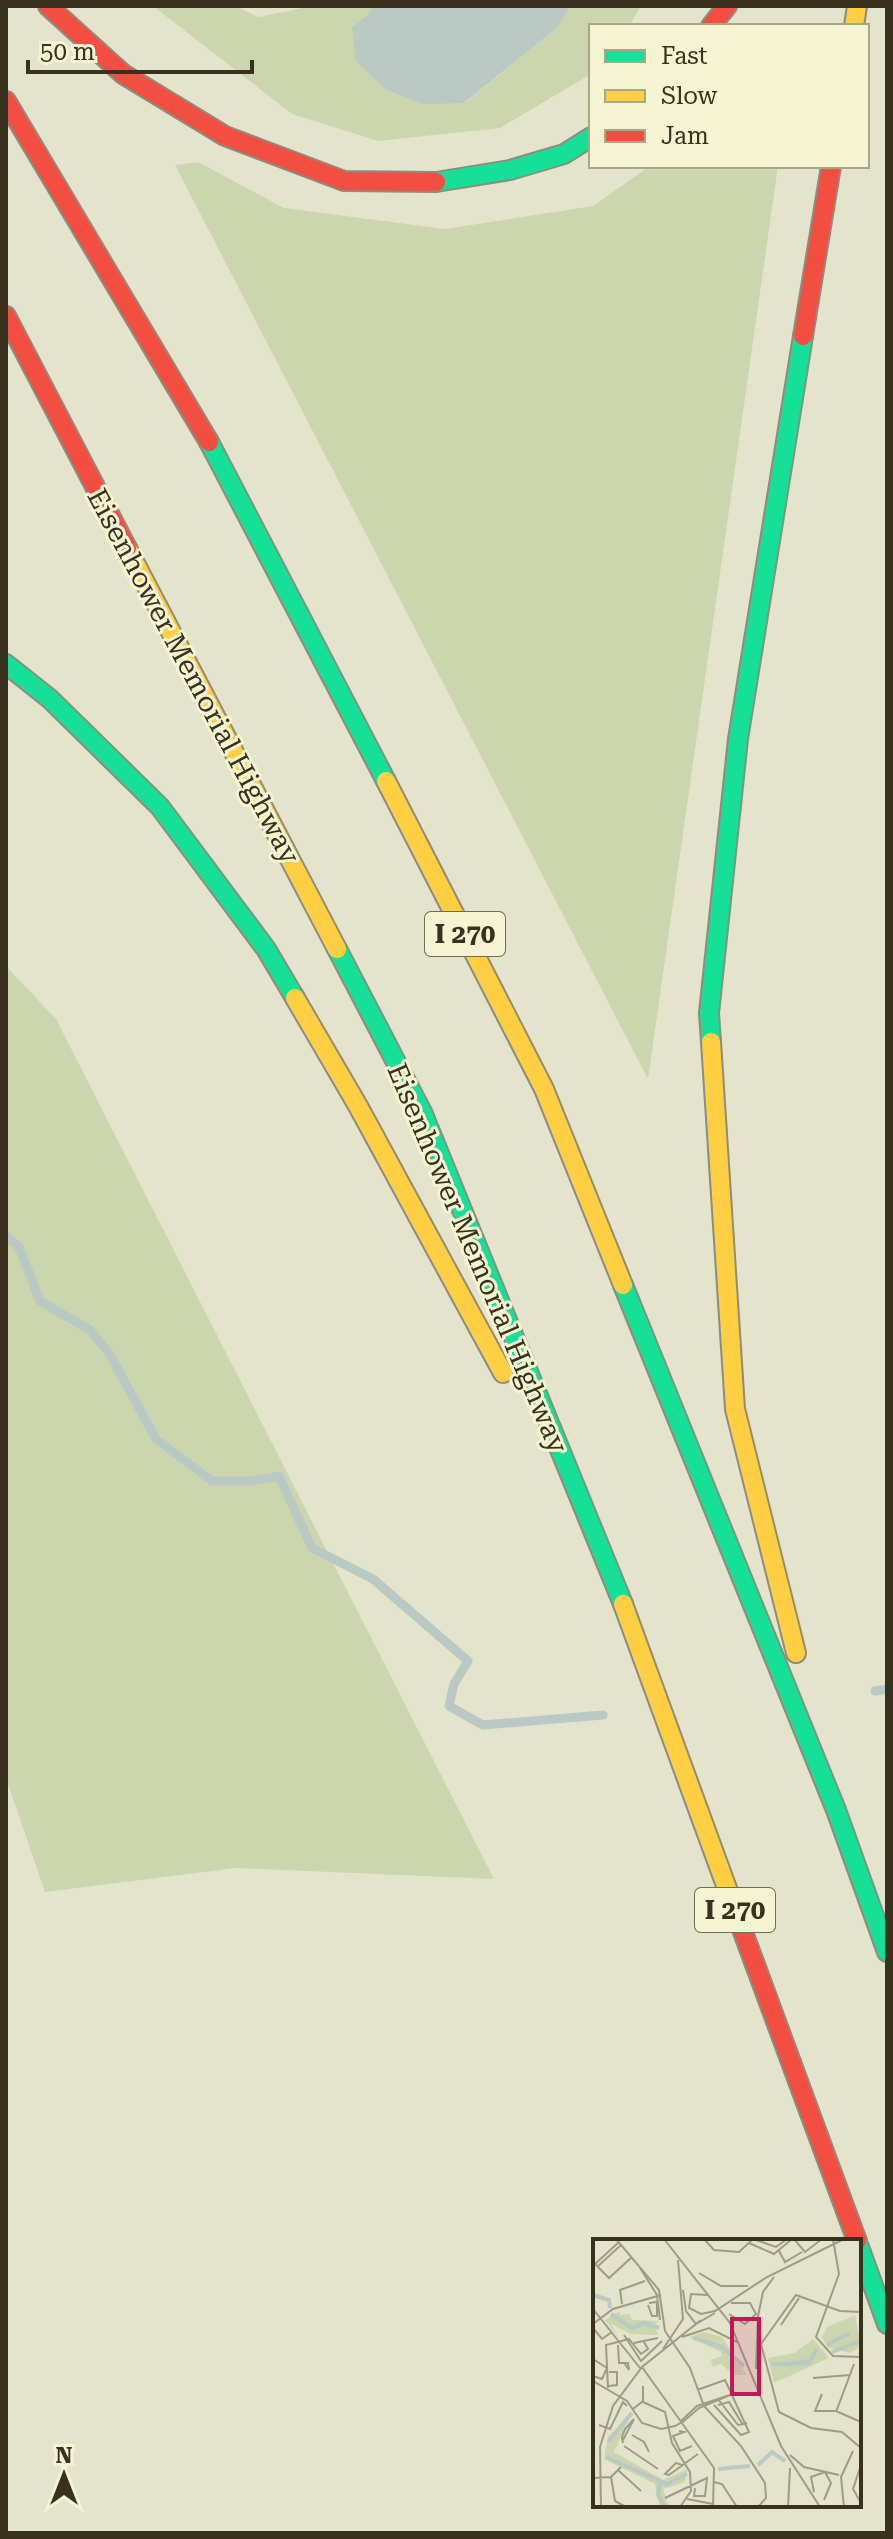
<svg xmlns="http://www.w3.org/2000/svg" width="893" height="2539" font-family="'Roboto Serif',serif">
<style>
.green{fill:#ccd6ae}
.water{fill:#b8cac3}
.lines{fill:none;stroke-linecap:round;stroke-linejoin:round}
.stream{stroke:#b8cac3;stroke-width:9}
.fast-casing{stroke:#8e8c7c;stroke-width:22}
.slow-casing{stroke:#8e8c7c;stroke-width:22}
.jam-casing{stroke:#8e8c7c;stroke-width:22}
.fast{stroke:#16e098;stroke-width:18}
.slow{stroke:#ffcf43;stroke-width:18}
.jam{stroke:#f24e42;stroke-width:18}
.labels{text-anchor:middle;stroke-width:6;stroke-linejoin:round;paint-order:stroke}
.shield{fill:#f5f4d2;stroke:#716c54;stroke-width:2}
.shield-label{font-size:26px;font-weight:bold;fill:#38311e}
.street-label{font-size:28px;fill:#38311e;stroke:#f5f4d2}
.inset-river{fill:none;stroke:#b8cac3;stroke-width:4}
.inset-road{fill:none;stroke:#9f9c86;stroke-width:2}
.view{fill:#c2185b;fill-opacity:0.15;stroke:#c2185b;stroke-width:4}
.inset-edge{fill:none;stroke:#38311e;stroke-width:4}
</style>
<rect width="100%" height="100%" fill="#e4e3cc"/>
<g class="green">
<polygon points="153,6 235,6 258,17 313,6 372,6 369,14 465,103 558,27 570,6 641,6 629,26 591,26 591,74 500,128 378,141 292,114"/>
<polygon points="198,162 284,208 445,229 593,206 650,166 778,166 648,1079 175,165"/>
<polygon points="6,966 56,1019 494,1879 236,1868 45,1892 6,1778"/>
</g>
<polygon class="water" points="372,6 570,6 558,27 464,103 423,104 385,89 356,61 352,27 369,14"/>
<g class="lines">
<g class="stream">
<polyline points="6,1236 19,1247 40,1301 90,1330 109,1353 156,1439 212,1481 250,1481 279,1476 312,1548 373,1579 468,1661 454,1684 449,1706 483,1725 603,1715"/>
<polyline points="875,1691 887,1689"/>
</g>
<g class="fast-casing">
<g id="fast">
<polyline points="436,182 510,170 564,154 591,137"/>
<polyline points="209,442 386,781"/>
<polyline points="6,664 50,699 160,807 266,949 295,998"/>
<polyline points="337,949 422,1112 623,1604"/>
<polyline points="711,1042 709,1013 738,739 803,336"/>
<polyline points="623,1285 836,1810 887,1952"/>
<polyline points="859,2247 887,2324"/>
</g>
</g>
<g class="slow-casing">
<g id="slow">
<polyline points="854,26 857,6"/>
<polyline points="127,548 337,949"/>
<polyline points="386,781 544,1089 623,1285"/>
<polyline points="295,998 358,1106 503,1373"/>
<polyline points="711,1042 735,1409 796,1653"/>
<polyline points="623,1604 740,1924"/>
</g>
</g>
<g class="jam-casing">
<g id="jam">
<polyline points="48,6 123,74 225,136 344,181 436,182"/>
<polyline points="711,26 727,6"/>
<polyline points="6,101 209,442"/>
<polyline points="6,316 127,548"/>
<polyline points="803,336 831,166"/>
<polyline points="740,1924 857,2241"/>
</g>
</g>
<use href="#fast" class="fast"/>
<use href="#slow" class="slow"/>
<use href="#jam" class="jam"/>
</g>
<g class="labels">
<g class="shield">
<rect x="425" y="912" width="80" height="44" rx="6"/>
<rect x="695" y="1888" width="80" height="44" rx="6"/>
</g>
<g class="shield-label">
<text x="465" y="943">I 270</text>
<text x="735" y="1919">I 270</text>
</g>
<g class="street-label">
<text transform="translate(194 676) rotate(62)" y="10">Eisenhower Memorial Highway</text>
<text transform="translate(478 1258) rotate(67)" y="10">Eisenhower Memorial Highway</text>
</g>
</g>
<g transform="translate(593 2239)">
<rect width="268" height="268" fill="#e4e3cc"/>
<path d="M27,72V76L36,75L39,81L65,82L61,88L66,96L38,95L18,85L25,98L12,81ZM262,76L268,107L257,114L234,108L229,98L234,88ZM111,93L129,98L154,136H141L128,125L120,128L118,121L129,117L128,113L96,98ZM220,100L236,119L181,144L175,119L201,114ZM39,173L21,213L70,241L94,230L92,243L70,250L76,268H67L62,245L11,220L15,198Z" fill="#ccd6ae"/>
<path class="inset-river" d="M0,56L16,61L17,69M18,75L39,89L51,84L66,89M101,99L129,108L151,127M234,106L257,94M239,113L268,102M178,125L216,124L224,110M188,126L214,122M15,203L39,174M13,218L74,245L94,235M165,226L179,213L192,222M125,230L157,227M67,244L65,256L72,268"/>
<path class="inset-road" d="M23,0L66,51L72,92L97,129L111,167L148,207L172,244L173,259L165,268M71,0L137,84L188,207L227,268M111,0L121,11L146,13L160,0M201,0L212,13L229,0M240,0L246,35L223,98L240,117L268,118M163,1L183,8L194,0M156,4L181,15L199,0M186,12L192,23L209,13M0,23L16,39L39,18M2,25L26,3M4,28L28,6M47,29L64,56L67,81M106,34L128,47H155M90,51L93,72L103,85L122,74M114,56L98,55L96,69L108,75L122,72L174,38L251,0M29,65L27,51L52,42M55,66L59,77H64V63L56,64M0,70L47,129M268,73L247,72L203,56L168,105L186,173L218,189L249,193L268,209M136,75L152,85L163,75L157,64H138M0,85L20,70L68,56M188,86L206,59M0,89L9,100L19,93M31,96L48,122L69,102M89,98L116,89L144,103M41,104L65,99M25,106L26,124H35L36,131L31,124M70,110L90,80L85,21M0,120L14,129L9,140L0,137M49,128L121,229L120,268M163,130L165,77L170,53L181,38M16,133H24V146L16,147M220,139L257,136M0,142L34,162L49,184L68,190L82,187L91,182L106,169L137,156L104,167L88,182M15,149L13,106L36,100L48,115L55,110L51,103M104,151L132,141L156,193L148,196L121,166M229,155L222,172H243L268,183M125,160L145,186L154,184M50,163L72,173L79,204L97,233L98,252L87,268M125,166L136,163L150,186M40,170L50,162V147M243,173L261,125M6,186L17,190L30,163L34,167M86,192L91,193L80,197L87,212L99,207M39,196L51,203L56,213M30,201L41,180L32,190L29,198V200L30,204M31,207L65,230M197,216L211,228L246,236M89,226L83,224L72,235L76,236L105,215M268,226L260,250L268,264M25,231L48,252M18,238L22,262L33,268M0,239L18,238L28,228M121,243L129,245L144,268M221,253L218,238L232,233L238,244L231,261M72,259L114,239L112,257H101L102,249M94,260L120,265M8,268L7,208L20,167L49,128L108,81M195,268L197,229M251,268L248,238L260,212"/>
<path class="view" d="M139,80H166V155H139Z"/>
<rect width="268" height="268" class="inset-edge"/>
</g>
<rect width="893" height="2539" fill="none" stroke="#38311e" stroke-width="16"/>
<rect x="589" y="24" width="280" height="144" fill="#f5f4d2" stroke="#a9a68a" stroke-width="2"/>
<rect x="605" y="50" width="40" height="12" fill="#16e098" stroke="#a9a68a" stroke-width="2"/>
<text x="661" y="64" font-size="24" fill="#38311e">Fast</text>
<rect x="605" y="90" width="40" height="12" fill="#ffcf43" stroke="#a9a68a" stroke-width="2"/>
<text x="661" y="104" font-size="24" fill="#38311e">Slow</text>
<rect x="605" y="130" width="40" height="12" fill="#f24e42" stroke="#a9a68a" stroke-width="2"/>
<text x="661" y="144" font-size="24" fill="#38311e">Jam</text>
<g transform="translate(64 2475)" stroke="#f5f4d2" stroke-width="6" paint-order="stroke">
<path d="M0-6L14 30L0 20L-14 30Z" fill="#38311e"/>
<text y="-12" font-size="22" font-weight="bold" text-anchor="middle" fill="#38311e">N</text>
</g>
<path d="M28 60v12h224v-12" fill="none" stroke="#38311e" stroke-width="4"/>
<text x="40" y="60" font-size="24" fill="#38311e" stroke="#f5f4d2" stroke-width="6" paint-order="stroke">50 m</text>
</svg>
